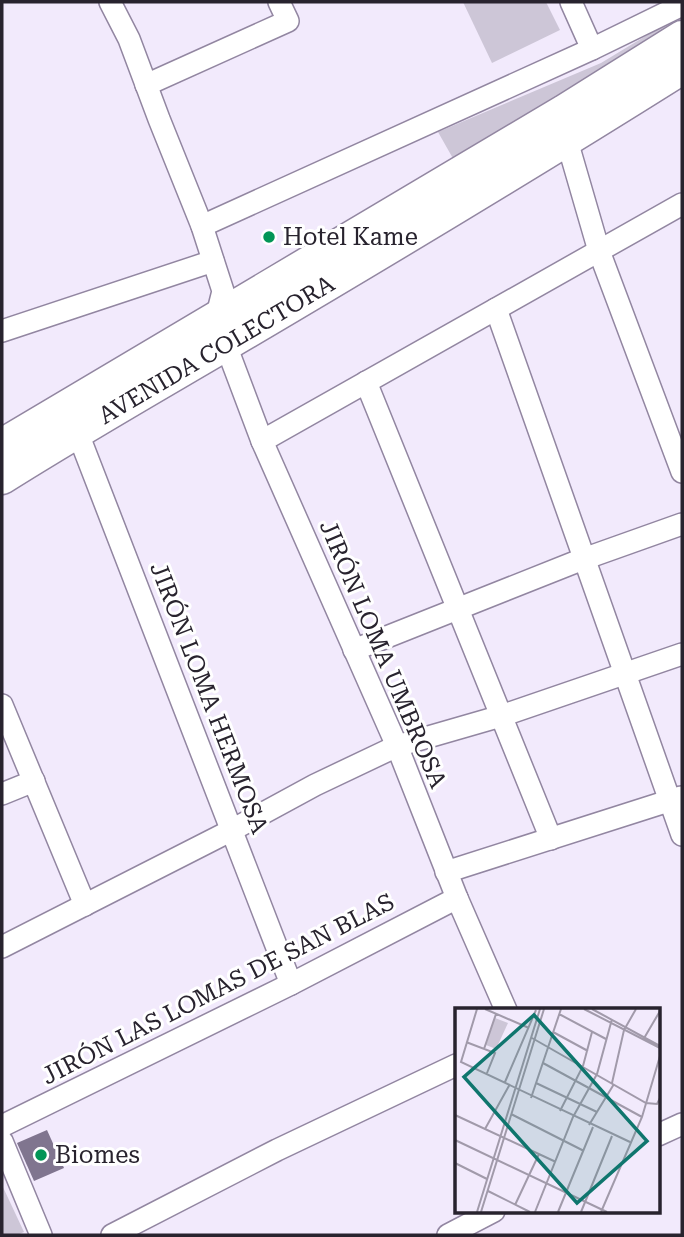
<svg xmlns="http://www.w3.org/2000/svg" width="684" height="1237" font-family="'Roboto Serif',serif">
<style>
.green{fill:#cdc6d7}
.building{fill:#80758f}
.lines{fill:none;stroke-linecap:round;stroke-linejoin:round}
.street-casing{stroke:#9286a1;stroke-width:24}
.secondary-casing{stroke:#9286a1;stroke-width:35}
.street{stroke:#fff;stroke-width:21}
.secondary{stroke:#fff;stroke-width:32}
.poi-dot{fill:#029556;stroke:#fff;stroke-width:2.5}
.labels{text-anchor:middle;stroke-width:6;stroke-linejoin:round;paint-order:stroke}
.poi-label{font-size:24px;fill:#28232e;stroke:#fff;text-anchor:start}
.street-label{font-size:24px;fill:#28232e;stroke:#fff}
.inset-road{fill:none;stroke:#a19aaa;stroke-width:2}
.view{fill:#0f766e;fill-opacity:0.15;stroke:#0f766e;stroke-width:3.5}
.inset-edge{fill:none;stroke:#28232e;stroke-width:3.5}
</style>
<rect width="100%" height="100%" fill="#f2eafc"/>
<g class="green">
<polygon points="463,2 546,2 560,30 492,63"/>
<polygon points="682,14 682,23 455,162 438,132 601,63"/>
<polygon points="2,1185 24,1232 17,1235 2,1235"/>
</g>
<polygon class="building" points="47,1130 64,1168 34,1181 17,1143"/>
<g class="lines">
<g class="street-casing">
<g id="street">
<polyline points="110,2 129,39 159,119 202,226 223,291 216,319 262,441 397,746 457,898 506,1010"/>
<polyline points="571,2 592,49"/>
<polyline points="146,85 288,21 279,2"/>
<polyline points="563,127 599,251 682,472"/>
<polyline points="202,226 592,49 682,5"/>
<polyline points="496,309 682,835"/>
<polyline points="2,331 213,261"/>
<polyline points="366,382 551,839"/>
<polyline points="77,431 291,984"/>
<polyline points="262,441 682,204"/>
<polyline points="354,650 578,561 682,524"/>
<polyline points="2,705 85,905"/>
<polyline points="2,794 34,781"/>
<polyline points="446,872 681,797"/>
<polyline points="2,947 232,830 315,785 397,746 501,716 682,654"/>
<polyline points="2,1126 291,984 457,898"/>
<polyline points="658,1135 682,1124"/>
<polyline points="2,1141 41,1235"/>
<polyline points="112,1235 277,1150 456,1065"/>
<polyline points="448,1235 494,1211"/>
</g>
</g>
<g class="secondary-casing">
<g id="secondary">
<polyline points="2,445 564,111 682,37"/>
<path id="s1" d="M2,478C75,432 150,389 225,345C378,255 531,163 682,68"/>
</g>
</g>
<use href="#street" class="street"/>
<use href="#secondary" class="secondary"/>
</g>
<g class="poi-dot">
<circle cx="269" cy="237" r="7"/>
<circle cx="41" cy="1155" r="7"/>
</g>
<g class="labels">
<g class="poi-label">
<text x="283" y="245">Hotel Kame</text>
<text x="55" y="1163">Biomes</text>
</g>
<g class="street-label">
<text dy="8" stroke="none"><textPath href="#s1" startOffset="250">AVENIDA COLECTORA</textPath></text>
<text transform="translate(383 654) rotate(67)" y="8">JIRÓN LOMA UMBROSA</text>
<text transform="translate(209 698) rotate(69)" y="8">JIRÓN LOMA HERMOSA</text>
<text transform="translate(218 989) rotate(-27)" y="8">JIRÓN LAS LOMAS DE SAN BLAS</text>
</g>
</g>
<g transform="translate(455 1008)">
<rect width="205" height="205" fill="#f2eafc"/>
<path d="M40,10L53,15L41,41L31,37Z" fill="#cdc6d7"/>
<path class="inset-road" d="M22,1L6,54L175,134M30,1L74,20M129,1L205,40M137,1L205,38M104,6L151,31M98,24L133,43M77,30L191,95L202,96L205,90M188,32L205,3M11,34L40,45L32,65M29,41L41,6M88,55L187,109M50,74L81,2M81,75L142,104M157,75L169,22L181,1M76,90L106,1M105,103L128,58L137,24M56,106L129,143M0,107L101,154M134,117L159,76M30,121L55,76M0,132L152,204M0,155L32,171M33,183L75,204M60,197L84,146M22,204L85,1M26,204L89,1M80,204L118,109L142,66L157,11M103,204L138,119M126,204L157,128M146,204L187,109L205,48"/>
<path class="view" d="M79,7L192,133L122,195L9,69Z"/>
<rect width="205" height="205" class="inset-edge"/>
</g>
<rect width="684" height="1237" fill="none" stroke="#28232e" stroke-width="7"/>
</svg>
